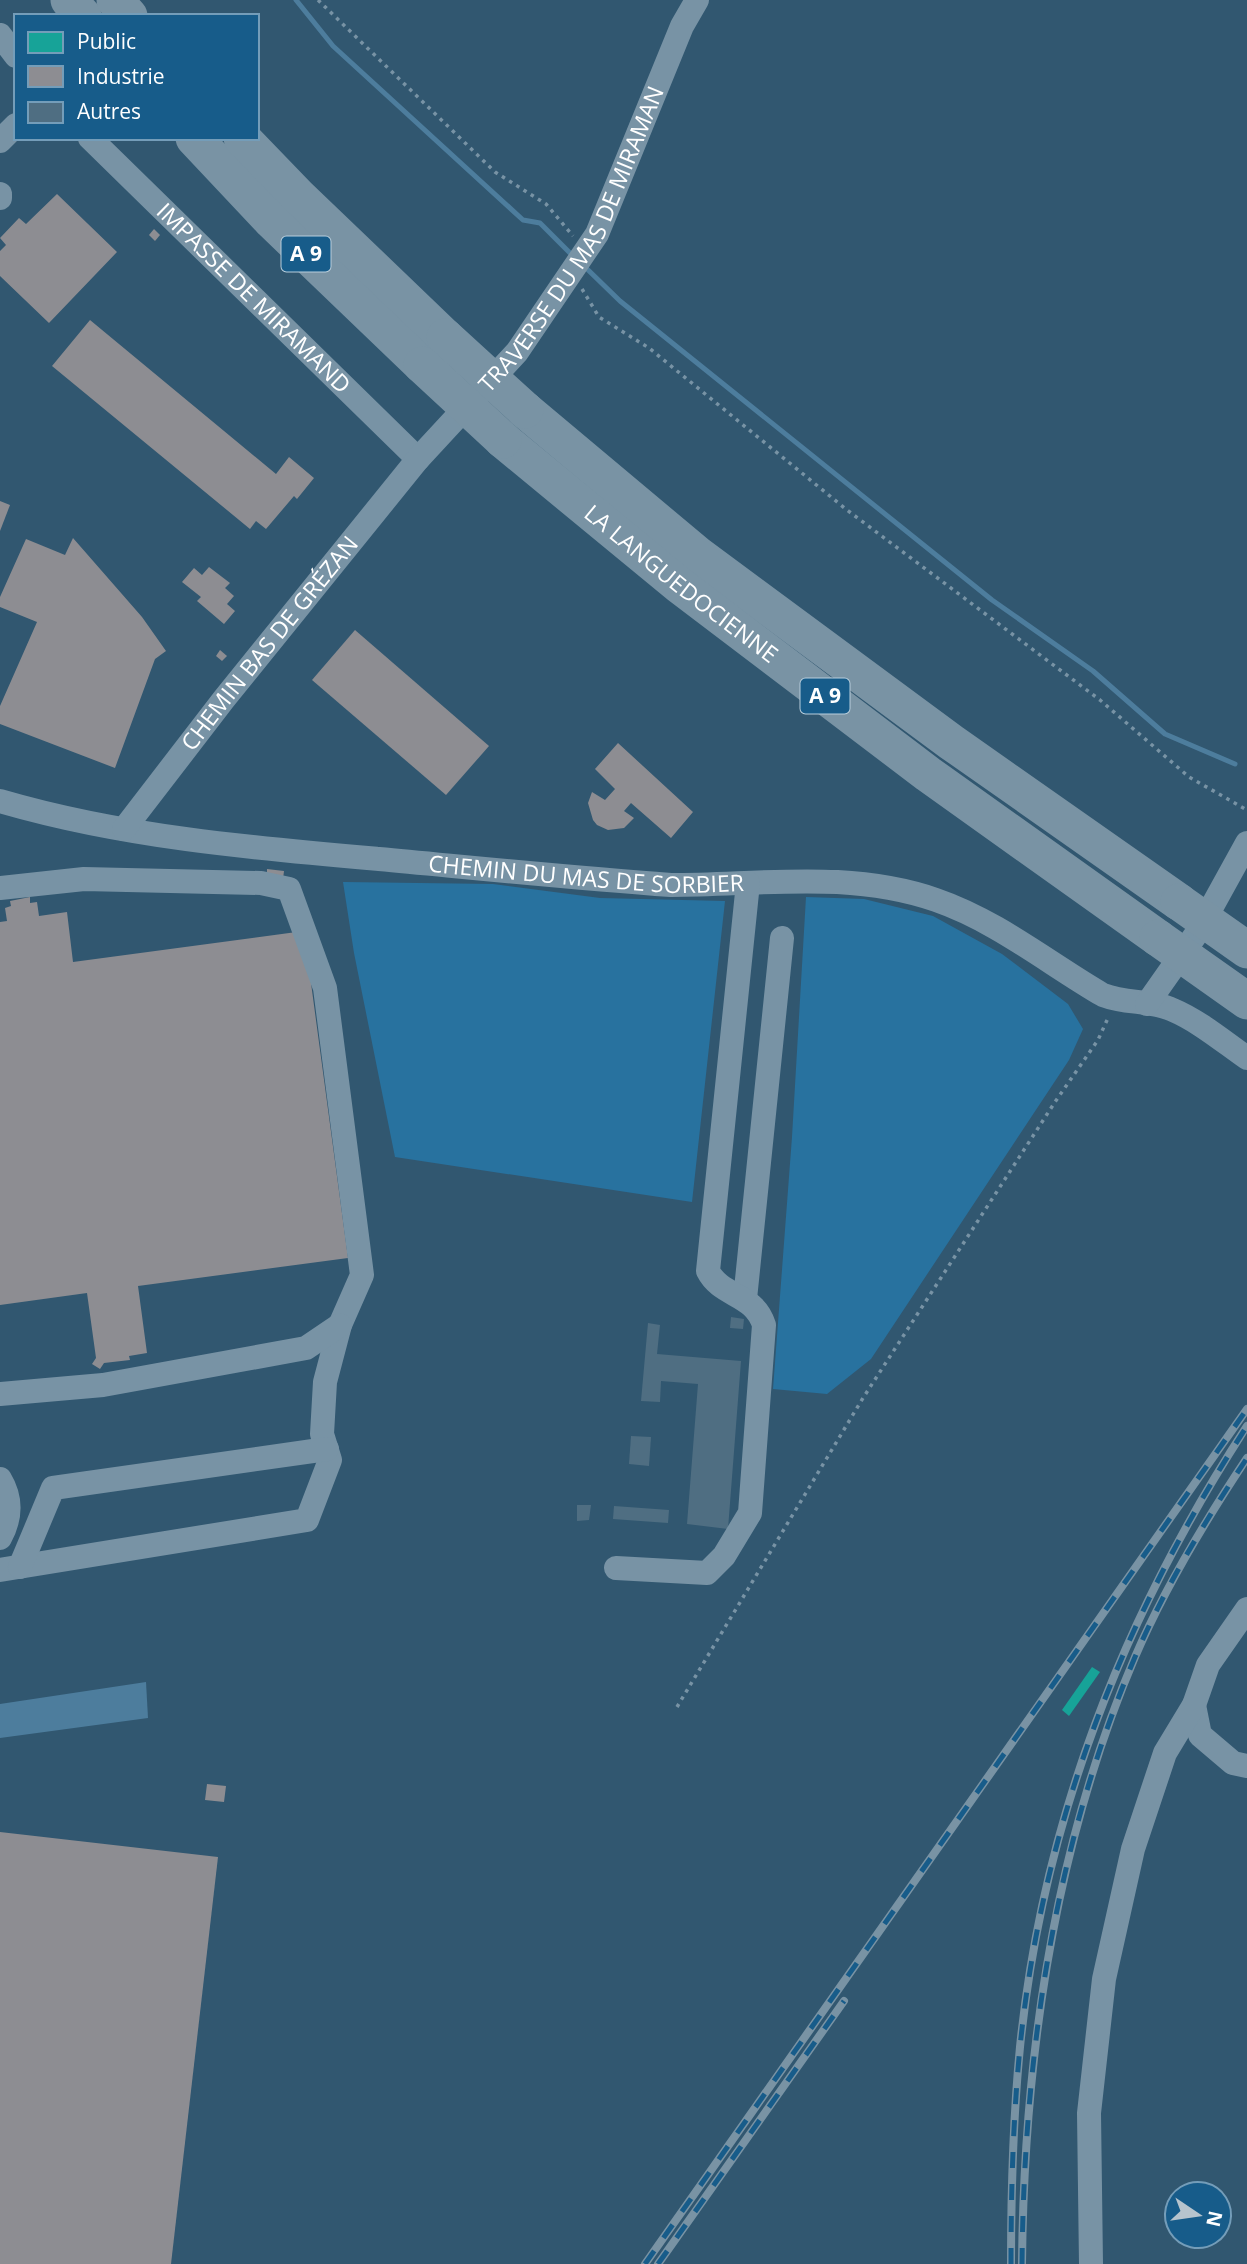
<svg xmlns="http://www.w3.org/2000/svg" width="1247" height="2264" font-family="'Open Sans',sans-serif">
<style>
.green{fill:#28729f}
.water{fill:#4d7d9d}
.public{fill:#17a398}
.industry{fill:#8d8d92}
.lines{fill:none;stroke-linecap:round;stroke-linejoin:round}
.stream{stroke:#4d7d9d;stroke-width:5}
.building{fill:#4f6e82}
.path{stroke:#7893a5;stroke-width:3.5;stroke-dasharray:3.5 5;stroke-linecap:butt}
.minor{stroke:#7893a5;stroke-width:24}
.highway{stroke:#7993a4;stroke-width:37}
.rail-casing{stroke:#7993a4;stroke-width:8}
.rail{stroke:#175c8a;stroke-width:5;stroke-dasharray:16;stroke-linecap:butt}
.highway-bridge{stroke:#7993a4;stroke-width:37}
.labels{text-anchor:middle;stroke-width:7;stroke-linejoin:round;paint-order:stroke}
.shield{fill:#175c8a;stroke:#b9cedc;stroke-width:2}
.shield-label{font-size:21px;font-weight:bold;fill:#fff}
.street-label{font-size:23px;fill:#fff;stroke:#175c8a}
</style>
<rect width="100%" height="100%" fill="#315770"/>
<g class="green">
<polygon points="343,882 493,884 600,898 725,901 692,1202 395,1157 354,953"/>
<polygon points="806,897 864,899 933,916 1002,954 1068,1004 1083,1029 1069,1060 871,1359 827,1394 773,1389 792,1137"/>
</g>
<polygon class="water" points="146,1682 148,1718 0,1738 0,1704"/>
<polygon class="public" points="1092,1667 1100,1672 1069,1716 1062,1710"/>
<g class="industry">
<polygon points="57,194 117,252 49,323 0,276 0,251 6,245 0,238 19,218 26,224"/>
<polygon points="154,229 160,235 155,241 149,235"/>
<polygon points="90,320 276,474 289,457 314,478 297,499 294,496 266,529 256,521 250,529 52,366"/>
<polygon points="0,501 10,505 0,531"/>
<polygon points="73,538 142,617 166,651 155,659 115,768 0,724 0,706 37,622 0,607 0,597 26,539 65,555"/>
<polygon points="209,567 230,583 225,588 234,596 227,604 235,611 224,624 197,601 201,597 182,582 194,568 202,575"/>
<polygon points="355,630 489,746 446,795 312,680"/>
<polygon points="220,650 227,656 222,661 216,656"/>
<polygon points="618,743 693,812 671,838 631,803 624,811 634,818 624,828 608,830 597,825 593,820 588,803 592,792 605,800 615,789 595,769"/>
<polygon points="267,869 284,871 283,879 267,873"/>
<polygon points="30,897 30,903 37,902 39,916 67,912 73,962 304,931 348,1258 138,1286 147,1353 129,1356 130,1360 104,1363 100,1369 92,1364 96,1358 87,1293 0,1305 0,922 7,921 5,908 11,906 10,901"/>
<polygon points="207,1784 226,1786 224,1802 205,1800"/>
<polygon points="0,1832 218,1857 171,2264 0,2264"/>
</g>
<g class="lines">
<g class="stream">
<polyline points="296,0 333,46 523,220 540,223 574,257"/>
<polyline points="584,266 620,301 992,600 1093,671 1165,734 1235,764"/>
</g>
</g>
<g class="building">
<polygon points="731,1317 744,1319 743,1329 730,1328"/>
<polygon points="648,1323 660,1325 657,1354 741,1361 728,1529 687,1524 698,1384 661,1381 660,1402 641,1401"/>
<polygon points="631,1436 651,1437 649,1466 629,1464"/>
<polygon points="577,1505 591,1505 589,1520 577,1521"/>
<polygon points="614,1506 669,1510 668,1523 613,1519"/>
</g>
<g class="lines">
<g class="path">
<polyline points="318,0 495,172 546,204 573,236"/>
<polyline points="582,289 599,317 649,348 847,510 1100,700 1189,777 1247,810"/>
<polyline points="677,1707 863,1398 1055,1102 1098,1040 1108,1018"/>
</g>
<g class="minor">
<polyline points="0,35 16,56"/>
<path id="s1" d="M90,138L418,459"/>
<polyline points="0,141 16,125"/>
<polyline points="0,194 0,198"/>
<path id="s2" d="M0,801C123,837 252,848 379,859C476,868 573,878 671,885C760,885 849,870 936,900C997,921 1048,963 1103,995C1126,1004 1152,1000 1173,1010C1199,1021 1224,1042 1247,1058"/>
<path id="s3" d="M124,829L224,699L418,459L517,352L597,234L682,26L697,0"/>
<polyline points="0,888 84,879 261,883 289,889 325,988 362,1275 340,1325 325,1382 322,1434 330,1460 307,1520 0,1570"/>
<polyline points="1147,1004 1199,930 1247,843"/>
<polyline points="745,1299 782,938"/>
<polyline points="0,1394 103,1385 306,1348 340,1325"/>
<path d="M0,1479C12,1499 11,1518 0,1538"/>
<polyline points="20,1567 53,1488 327,1449"/>
<path d="M616,1568L707,1573L724,1556L750,1513L764,1325C754,1293 721,1297 708,1271L748,883"/>
<polyline points="1194,1705 1200,1735 1233,1763 1247,1766"/>
<polyline points="1091,2264 1089,2113 1104,1979 1133,1849 1165,1753 1194,1705 1208,1665 1247,1609"/>
</g>
<g class="highway">
<polyline points="69,0 83,16"/>
<polyline points="115,0 129,16"/>
<polyline points="194,138 272,221 422,365"/>
<polyline points="242,138 298,196 445,337"/>
<polyline points="525,410 698,555 951,742 1179,902"/>
<path id="s4" d="M503,440L679,585L928,774L1158,938"/>
</g>
<g class="rail-casing">
<g id="rail">
<polyline points="645,2264 1247,1409"/>
<polyline points="658,2264 844,2001"/>
<path d="M1011,2264C1011,2191 1013,2119 1020,2047C1043,1820 1123,1617 1247,1426"/>
<path d="M1022,2264C1024,2057 1053,1849 1135,1657C1165,1587 1205,1521 1247,1458"/>
</g>
</g>
<use href="#rail" class="rail"/>
<g class="highway-bridge">
<polyline points="445,337 525,410"/>
<polyline points="422,365 503,440"/>
<polyline points="1179,902 1247,950"/>
<polyline points="1158,938 1247,1001"/>
</g>
</g>
<g class="labels">
<g class="shield">
<rect x="281.5" y="236.5" width="49" height="35" rx="5"/>
<rect x="800.5" y="678.5" width="49" height="35" rx="5"/>
</g>
<g class="shield-label">
<text x="306" y="261">A 9</text>
<text x="825" y="703">A 9</text>
</g>
<g class="street-label">
<text dy="8" stroke="none"><textPath href="#s3" startOffset="744">TRAVERSE DU MAS DE MIRAMAN</textPath></text>
<text dy="8" stroke="none"><textPath href="#s1" startOffset="229">IMPASSE DE MIRAMAND</textPath></text>
<text dy="8" stroke="none"><textPath href="#s4" startOffset="229">LA LANGUEDOCIENNE</textPath></text>
<text dy="8" stroke="none"><textPath href="#s3" startOffset="236">CHEMIN BAS DE GRÉZAN</textPath></text>
<text dy="8" stroke="none"><textPath href="#s2" startOffset="592">CHEMIN DU MAS DE SORBIER</textPath></text>
</g>
</g>
<rect x="14" y="14" width="245" height="126" fill="#175c8a" stroke="#749db9" stroke-width="2"/>
<rect x="28" y="32" width="35" height="21" fill="#17a398" stroke="#749db9" stroke-width="2"/>
<text x="77" y="49" font-size="21" fill="#ffffff">Public</text>
<rect x="28" y="66" width="35" height="21" fill="#8d8d92" stroke="#749db9" stroke-width="2"/>
<text x="77" y="84" font-size="21" fill="#ffffff">Industrie</text>
<rect x="28" y="102" width="35" height="21" fill="#4f6e82" stroke="#749db9" stroke-width="2"/>
<text x="77" y="119" font-size="21" fill="#ffffff">Autres</text>
<g transform="translate(1198 2215) rotate(103)"><circle r="33" fill="#175c8a" stroke="#749db9" stroke-width="2"/>
<path d="M0-5L12 26L0 18L-12 26Z" fill="#b7c4cd"/>
<text y="-10" font-size="19" font-weight="bold" text-anchor="middle" fill="#ffffff">N</text>
</g>
</svg>
